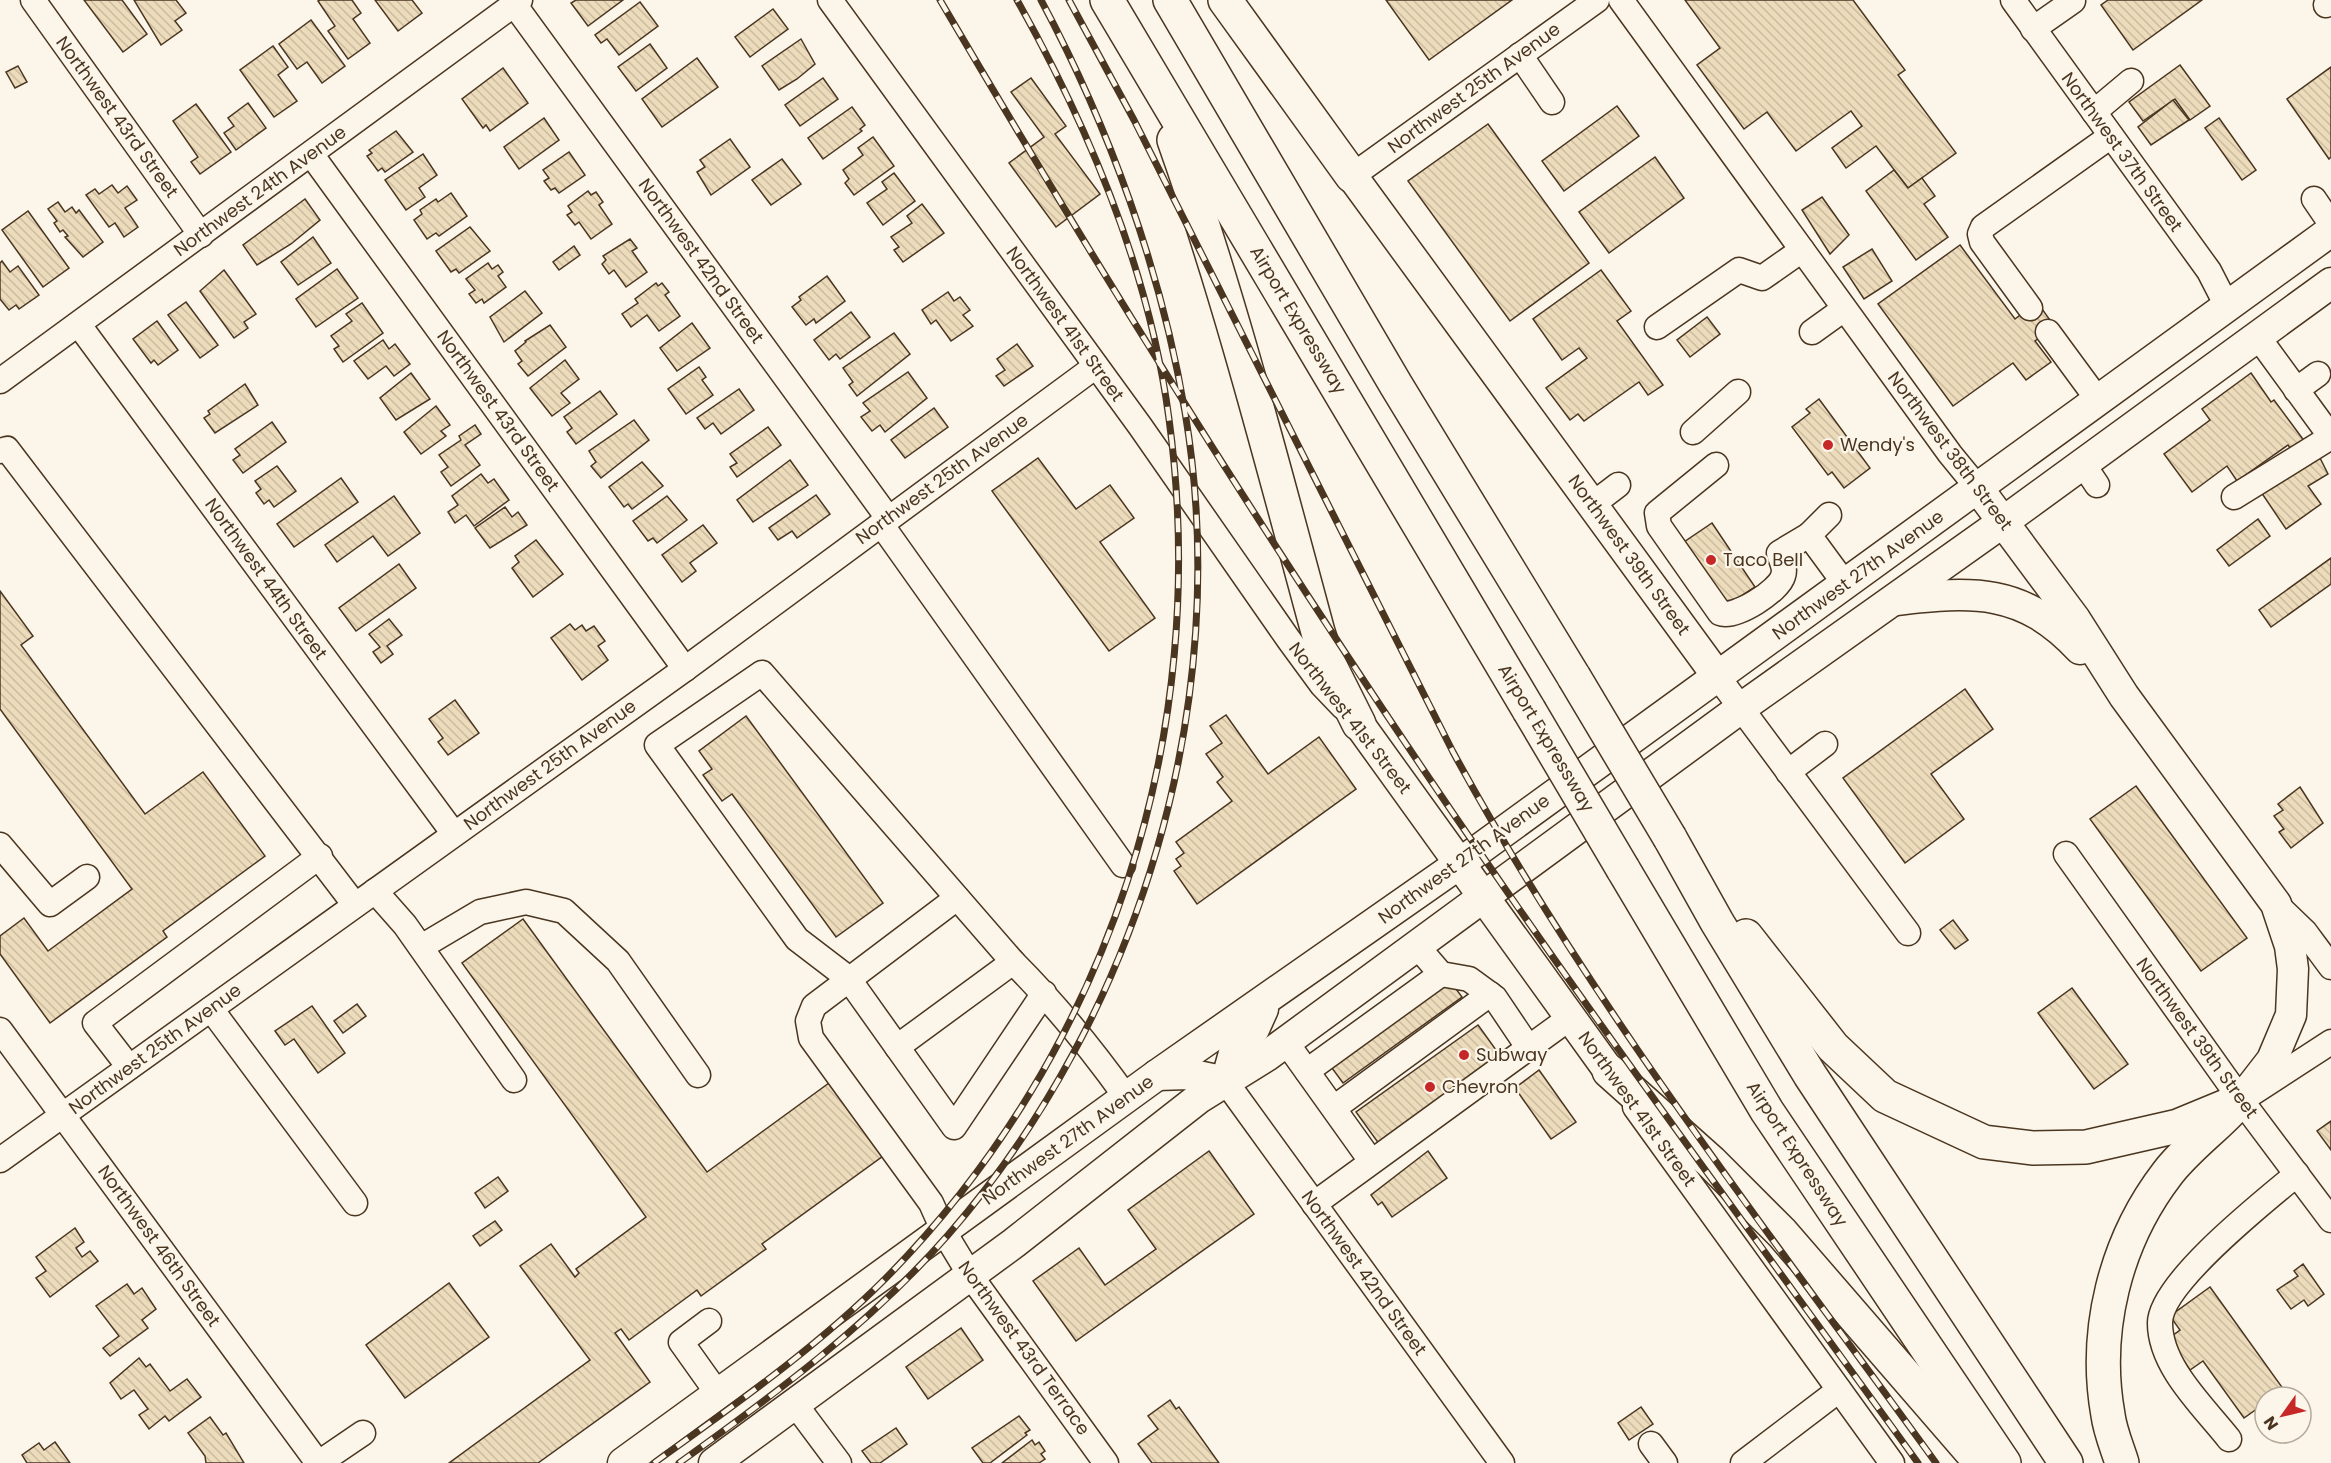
<svg xmlns="http://www.w3.org/2000/svg" width="2331" height="1463" font-family="Poppins,sans-serif">
<style>
.building{fill:url(#building-back-hatch);stroke:#4a3520;stroke-width:1.5}
.lines{fill:none;stroke-linecap:round;stroke-linejoin:round}
.minor-casing{stroke:#4a3520;stroke-width:27}
.major-casing{stroke:#4a3520;stroke-width:33}
.highway-casing{stroke:#4a3520;stroke-width:36}
.minor{stroke:#fbf6e9;stroke-width:24}
.major{stroke:#fbf6e9;stroke-width:30}
.highway{stroke:#fbf6e9;stroke-width:33}
.rail-casing{stroke:#4a3520;stroke-width:7}
.rail{stroke:#fbf6e9;stroke-width:4.5;stroke-dasharray:14;stroke-linecap:butt}
.highway-bridge-casing{stroke:#4a3520;stroke-width:36;stroke-linecap:butt}
.highway-bridge{stroke:#fbf6e9;stroke-width:33}
.poi-dot{fill:#c62828;stroke:#fbf6e9;stroke-width:2}
.labels{text-anchor:middle;stroke-width:4.5;stroke-linejoin:round;paint-order:stroke}
.street-label{font-size:18px;fill:#4a3520;stroke:#fbf6e9}
.poi-label{font-size:18px;fill:#4a3520;stroke:#fbf6e9;text-anchor:start}
</style>
<defs>
<pattern id="building-back-hatch" width="6" height="6" patternUnits="userSpaceOnUse" patternTransform="scale(1.5)"><rect width="6" height="6" fill="#ecdcbc"/><path d="M-1 5l2 2M0 0l6 6M5-1l2 2" fill="none" stroke="#ccbda1"/></pattern>
</defs>
<rect width="100%" height="100%" fill="#fbf6e9"/>
<g class="building">
<polygon points="84,0 122,0 147,34 123,52"/>
<polygon points="134,0 176,0 186,13 175,21 182,30 161,45"/>
<polygon points="320,0 352,0 361,13 353,19 370,43 348,59 328,31 335,26 318,1"/>
<polygon points="375,0 412,0 422,13 398,31"/>
<polygon points="576,0 623,0 588,26 571,3"/>
<polygon points="1386,0 1512,0 1429,60"/>
<polygon points="1685,0 1853,0 1905,70 1898,75 1956,153 1908,188 1876,146 1846,168 1832,148 1862,126 1851,111 1796,151 1767,112 1744,129 1697,65 1720,48"/>
<polygon points="2108,0 2202,0 2133,50 2101,5"/>
<polygon points="640,2 658,26 619,55 607,39 601,43 595,35"/>
<polygon points="773,9 788,29 750,57 735,37"/>
<polygon points="311,20 345,66 322,83 307,62 297,69 279,44"/>
<polygon points="801,39 815,64 797,79 779,90 762,66"/>
<polygon points="650,44 667,68 636,91 618,67"/>
<polygon points="273,46 288,67 278,75 297,101 274,117 240,70"/>
<polygon points="697,58 718,87 662,127 642,99"/>
<polygon points="2180,65 2210,106 2190,120 2175,99 2143,121 2129,102"/>
<polygon points="18,66 27,82 15,88 6,72"/>
<polygon points="2331,67 2331,157 2329,159 2287,99"/>
<polygon points="503,68 528,103 490,131 486,125 483,128 462,99"/>
<polygon points="823,78 838,99 800,126 785,105"/>
<polygon points="1031,78 1066,126 1055,134 1100,194 1056,227 1009,163 1044,137 1011,92"/>
<polygon points="2173,100 2189,120 2151,145 2138,127"/>
<polygon points="248,103 266,128 236,150 224,133 234,126 228,118"/>
<polygon points="196,104 231,152 200,174 191,162 198,157 173,121"/>
<polygon points="1617,106 1639,136 1564,191 1542,161"/>
<polygon points="852,107 865,125 860,129 862,131 823,159 808,138"/>
<polygon points="544,118 559,140 519,169 504,147"/>
<polygon points="2219,118 2256,170 2242,180 2205,128"/>
<polygon points="1488,124 1589,263 1510,321 1408,181"/>
<polygon points="396,131 413,152 385,172 382,168 378,171 367,156 372,153 369,150"/>
<polygon points="873,137 894,166 854,195 845,183 849,179 843,170 863,155 858,148"/>
<polygon points="730,139 750,167 711,195 697,172 705,167 700,160"/>
<polygon points="569,152 585,175 559,193 555,188 551,190 544,181 549,178 543,170"/>
<polygon points="423,154 437,175 419,188 425,197 406,210 385,180"/>
<polygon points="1655,157 1684,198 1609,253 1579,212"/>
<polygon points="782,159 801,184 771,205 752,180"/>
<polygon points="1894,170 1908,188 1922,178 1935,196 1924,204 1948,237 1916,260 1866,191"/>
<polygon points="894,173 915,201 883,225 867,203 887,189 882,182"/>
<polygon points="112,185 118,193 127,186 137,200 125,208 138,227 124,237 115,223 109,227 86,195 95,189 99,194"/>
<polygon points="588,191 591,195 596,192 603,202 599,205 612,224 591,239 579,222 575,225 567,215 572,212 568,206"/>
<polygon points="451,193 467,216 439,236 436,233 427,239 414,220 422,214 420,210 436,199 438,202"/>
<polygon points="1822,197 1849,235 1830,254 1802,210"/>
<polygon points="305,199 320,220 291,244 257,265 243,245"/>
<polygon points="58,202 65,212 72,207 76,213 79,210 103,242 83,257 65,237 68,236 63,230 60,232 54,223 57,221 48,209"/>
<polygon points="922,204 944,233 903,262 894,250 899,247 891,237 912,223 907,216"/>
<polygon points="28,211 69,268 43,287 2,230"/>
<polygon points="470,227 490,251 459,273 456,269 451,272 436,251"/>
<polygon points="313,237 331,263 298,285 281,262"/>
<polygon points="630,239 637,248 632,251 647,272 626,287 614,270 609,274 602,264 606,260 603,256"/>
<polygon points="1960,245 2015,319 2037,302 2055,327 2035,341 2051,362 2026,380 2013,363 1953,406 1878,304"/>
<polygon points="574,246 580,255 559,270 553,262"/>
<polygon points="1872,249 1892,281 1864,299 1843,267"/>
<polygon points="2,261 10,272 18,266 39,295 19,309 16,305 9,310 0,299 0,263"/>
<polygon points="488,263 492,269 498,265 503,272 498,276 506,287 484,303 482,299 476,303 469,294 475,290 466,279"/>
<polygon points="337,269 358,298 316,327 296,299"/>
<polygon points="224,270 256,314 244,322 248,328 234,338 200,291"/>
<polygon points="1601,270 1631,311 1617,321 1663,385 1648,395 1639,382 1584,421 1578,414 1570,420 1546,388 1587,358 1579,348 1562,360 1533,319"/>
<polygon points="827,276 845,301 816,323 814,319 806,325 792,307 801,300 799,297"/>
<polygon points="656,283 658,286 662,283 669,292 665,295 680,316 659,331 647,315 631,327 622,314 638,303 635,299"/>
<polygon points="525,291 542,313 504,342 490,317"/>
<polygon points="948,292 954,301 960,297 970,310 963,315 973,326 951,341 936,320 931,324 922,310"/>
<polygon points="186,302 218,345 200,358 168,315"/>
<polygon points="362,303 383,333 343,362 334,349 339,346 331,336 352,321 346,314"/>
<polygon points="851,312 870,337 840,359 836,354 829,360 814,340"/>
<polygon points="1707,317 1720,334 1690,357 1677,340"/>
<polygon points="157,321 178,350 158,365 154,360 151,363 133,339"/>
<polygon points="692,323 710,348 677,371 660,348"/>
<polygon points="550,325 566,347 528,376 518,364 522,361 515,351 526,342 525,341"/>
<polygon points="894,333 910,354 857,396 849,385 853,382 843,368"/>
<polygon points="383,340 389,349 395,344 410,364 394,376 386,366 368,379 354,361"/>
<polygon points="1017,344 1033,366 1004,386 996,376 1005,370 997,359"/>
<polygon points="565,360 579,379 561,393 570,403 552,416 530,388"/>
<polygon points="699,367 706,377 702,380 713,395 686,414 668,389"/>
<polygon points="908,372 927,398 885,432 880,425 872,431 861,417 870,411 863,403"/>
<polygon points="411,373 430,399 396,420 380,398"/>
<polygon points="2251,373 2271,402 2274,400 2305,442 2293,452 2288,445 2237,481 2227,466 2192,492 2164,454 2210,420 2202,409"/>
<polygon points="245,384 258,405 215,433 204,418 210,414 208,411"/>
<polygon points="739,389 754,410 721,434 713,423 705,429 697,418"/>
<polygon points="600,391 617,414 576,444 567,432 572,428 564,417"/>
<polygon points="1819,399 1870,468 1844,488 1832,472 1828,475 1792,427 1810,413 1806,409"/>
<polygon points="436,406 450,425 441,431 446,436 421,454 404,432"/>
<polygon points="934,408 948,427 905,458 891,440"/>
<polygon points="634,420 649,440 601,478 591,466 596,462 589,451"/>
<polygon points="272,422 286,442 243,473 233,460 240,455 235,449"/>
<polygon points="475,425 481,434 465,445 480,465 451,486 441,472 448,467 439,455 461,440 459,436"/>
<polygon points="768,427 781,445 737,477 730,467 737,463 730,454"/>
<polygon points="1038,458 1076,509 1110,485 1134,518 1100,542 1155,618 1109,651 992,491"/>
<polygon points="2320,458 2328,474 2308,486 2321,504 2286,529 2259,489"/>
<polygon points="790,460 808,485 753,522 737,500"/>
<polygon points="642,462 663,486 632,509 628,504 624,507 609,487"/>
<polygon points="277,466 296,491 274,507 269,500 264,504 256,493 261,489 255,481"/>
<polygon points="481,474 488,483 494,479 509,500 474,526 466,515 455,523 448,512 458,505 452,496"/>
<polygon points="341,478 358,502 294,547 277,524"/>
<polygon points="816,495 830,514 797,538 792,531 778,540 769,528"/>
<polygon points="394,496 420,533 388,556 373,536 337,562 325,545"/>
<polygon points="667,496 687,520 657,543 653,538 648,541 633,521"/>
<polygon points="505,507 512,517 518,512 527,525 490,548 475,528"/>
<polygon points="2258,519 2270,536 2229,566 2217,550"/>
<polygon points="1712,523 1755,587 1726,606 1684,542"/>
<polygon points="703,525 717,543 690,563 696,571 682,582 662,555"/>
<polygon points="536,540 563,574 533,597 512,568 519,562 515,556"/>
<polygon points="2331,558 2331,584 2271,627 2259,610"/>
<polygon points="399,564 416,588 356,631 339,608"/>
<polygon points="0,591 33,636 21,645 145,814 203,772 265,856 163,931 167,937 50,1023 0,954 0,936 24,918 48,951 132,889 0,709"/>
<polygon points="389,619 402,635 387,646 393,654 381,663 373,652 380,647 369,634"/>
<polygon points="570,624 575,630 582,625 586,631 594,626 605,641 598,646 608,660 582,680 551,638"/>
<polygon points="1965,689 1993,729 1931,774 1964,819 1905,863 1843,778"/>
<polygon points="455,700 479,733 448,755 438,742 443,738 429,719"/>
<polygon points="1226,715 1268,774 1319,737 1356,789 1197,904 1174,871 1181,866 1176,859 1184,853 1176,842 1232,801 1217,782 1223,777 1206,754 1222,743 1210,726"/>
<polygon points="746,716 883,903 836,937 732,794 722,801 703,775 712,769 699,751"/>
<polygon points="2136,786 2247,938 2201,971 2090,819"/>
<polygon points="2300,787 2323,823 2291,848 2279,832 2284,829 2274,816 2283,810 2278,804"/>
<polygon points="523,919 707,1172 829,1083 883,1156 762,1244 766,1249 701,1296 697,1290 629,1340 621,1329 615,1333 650,1382 538,1463 449,1463 590,1360 520,1266 551,1244 575,1277 579,1273 576,1269 646,1217 462,963"/>
<polygon points="1953,920 1968,940 1955,949 1940,930"/>
<polygon points="1448,978 1462,997 1343,1083 1329,1064"/>
<polygon points="2072,988 2128,1064 2094,1089 2038,1013"/>
<polygon points="357,1004 366,1016 343,1033 334,1021"/>
<polygon points="312,1006 345,1053 318,1073 294,1039 285,1045 275,1031"/>
<polygon points="1478,1025 1504,1061 1382,1148 1356,1112"/>
<polygon points="1539,1070 1576,1122 1551,1139 1515,1088"/>
<polygon points="2331,1121 2331,1150 2317,1131"/>
<polygon points="1209,1151 1254,1214 1076,1341 1033,1281 1079,1248 1105,1285 1156,1249 1128,1210"/>
<polygon points="1428,1151 1447,1178 1392,1217 1382,1202 1378,1205 1371,1195"/>
<polygon points="498,1177 508,1191 485,1208 475,1193"/>
<polygon points="495,1221 502,1230 480,1246 473,1236"/>
<polygon points="75,1228 84,1242 76,1248 82,1257 90,1251 98,1261 50,1297 36,1278 46,1271 36,1257"/>
<polygon points="2303,1264 2324,1294 2308,1306 2304,1300 2291,1309 2277,1290 2298,1276 2294,1271"/>
<polygon points="449,1283 489,1337 405,1398 366,1345"/>
<polygon points="127,1284 134,1294 142,1288 156,1309 142,1320 148,1328 110,1356 103,1348 119,1336 96,1306"/>
<polygon points="2210,1287 2284,1390 2273,1397 2265,1397 2265,1403 2244,1418 2203,1361 2190,1370 2168,1339 2180,1330 2170,1316"/>
<polygon points="961,1328 983,1360 928,1399 906,1367"/>
<polygon points="139,1358 146,1367 150,1364 170,1391 187,1379 201,1397 169,1421 165,1416 149,1429 139,1415 148,1409 134,1390 121,1399 110,1383"/>
<polygon points="1170,1400 1176,1409 1179,1407 1219,1463 1152,1463 1138,1444 1158,1429 1148,1416"/>
<polygon points="1641,1407 1653,1424 1629,1440 1618,1423"/>
<polygon points="1019,1416 1030,1430 1025,1433 1027,1435 990,1463 983,1463 972,1448"/>
<polygon points="210,1417 223,1435 226,1433 244,1463 206,1463 205,1456 188,1433"/>
<polygon points="896,1428 907,1444 880,1463 871,1463 862,1451"/>
<polygon points="1032,1440 1035,1445 1039,1442 1045,1451 1041,1454 1045,1459 1039,1463 1002,1463"/>
<polygon points="55,1442 70,1463 27,1463 22,1455 39,1443 44,1450"/>
</g>
<g class="lines">
<g class="minor-casing">
<g id="minor">
<polyline points="33,0 201,235"/>
<polyline points="830,0 1140,426 1289,640 1322,685 1343,707"/>
<polyline points="1621,0 1950,454 1977,487"/>
<polyline points="2013,0 2209,271 2227,306"/>
<polyline points="514,4 888,518"/>
<polyline points="2326,5 2331,1"/>
<polyline points="2033,29 2073,1"/>
<polyline points="1520,55 1552,102"/>
<polyline points="2094,112 2131,81"/>
<polyline points="311,154 685,669"/>
<polyline points="1352,176 1597,0"/>
<polyline points="2314,199 2331,224"/>
<polyline points="2030,308 1982,242 1980,234 1983,227 2111,136"/>
<polyline points="79,325 454,834"/>
<polyline points="1657,327 1739,270 1762,278 1802,250"/>
<polyline points="1812,332 1844,309"/>
<polyline points="2048,332 2098,400"/>
<polyline points="2258,337 2331,437"/>
<polyline points="0,381 520,0"/>
<polyline points="2296,390 2318,374"/>
<polyline points="1693,432 1738,392"/>
<polyline points="0,451 7,449 355,905"/>
<polyline points="2083,464 2097,485"/>
<path d="M1716,465L1657,513L1659,526L1720,613C1735,619 1779,591 1783,576C1786,569 1781,560 1779,553L1809,535"/>
<polyline points="2234,497 2331,437"/>
<polyline points="1593,504 1618,485"/>
<polyline points="1829,515 1809,535 1845,584"/>
<polyline points="881,524 1123,865"/>
<polyline points="1718,677 1908,933"/>
<polyline points="1788,772 1825,744"/>
<polyline points="0,845 50,904 87,877"/>
<polyline points="2066,854 2241,1100 2331,1220"/>
<polyline points="375,891 405,925 514,1080"/>
<polyline points="957,898 814,1006 808,1021 811,1038 931,1203 944,1232 970,1275 1106,1463"/>
<polyline points="2276,904 2305,932 2331,967"/>
<polyline points="1416,945 1441,974 1469,979 1495,998 1528,1047"/>
<polyline points="421,947 480,912 526,902 564,911 618,961 698,1075"/>
<path d="M1044,993L954,1127L848,978L797,939L657,745L762,673L1013,962C1055,1004 1091,1048 1126,1097"/>
<polyline points="211,1009 355,1203"/>
<polyline points="0,1030 318,1463"/>
<polyline points="1286,1042 1371,1161"/>
<polyline points="897,1047 1013,962"/>
<polyline points="129,1067 95,1023 320,856"/>
<polyline points="1307,1071 1441,974"/>
<polyline points="1226,1082 1502,1463"/>
<polyline points="2251,1094 2331,1042"/>
<polyline points="1635,1107 1892,1463"/>
<polyline points="1334,1108 1490,994"/>
<polyline points="0,1160 685,669 1096,366"/>
<polyline points="1314,1204 1571,1017"/>
<polyline points="709,1321 681,1342 718,1394"/>
<polyline points="795,1404 839,1463"/>
<path d="M2229,1439C2204,1407 2160,1367 2160,1323C2160,1283 2266,1200 2297,1174"/>
<polyline points="1651,1444 1665,1463"/>
<polyline points="319,1463 363,1433"/>
<polyline points="1743,1463 1839,1390"/>
</g>
</g>
<g class="major-casing">
<g id="major">
<polyline points="1352,176 1718,677"/>
<polyline points="1977,487 2075,619 2124,696 2276,904 2290,946 2293,969 2291,1015 2272,1060 2241,1100"/>
<path d="M1896,600C1973,591 2023,588 2080,649"/>
<polyline points="1359,724 1609,1071"/>
<polyline points="1157,1075 1188,1074 1226,1082 1234,1053 1254,1029 1263,1009"/>
<polyline points="623,1463 1157,1075 1459,864 2331,231"/>
<polyline points="714,1463 1014,1243 1199,1098 1268,1055 1741,708 2003,522 2331,283"/>
</g>
</g>
<g class="highway-casing">
<g id="highway">
<polyline points="1107,0 1529,710"/>
<polyline points="1170,0 1396,385 1574,677"/>
<polyline points="1225,0 1352,176"/>
<path d="M1174,140C1231,301 1273,466 1318,632L1327,660L1359,724"/>
<polyline points="1670,838 1717,922 1810,1075 2066,1463"/>
<polyline points="1623,869 1767,1111 2004,1463"/>
<polyline points="1746,936 1833,1047 1885,1096 1984,1142 2032,1148 2086,1147 2178,1126 2241,1100"/>
<polyline points="1609,1071 1711,1162 1782,1233 1981,1463"/>
<path d="M2122,1463C2117,1447 2110,1431 2108,1415C2093,1331 2115,1242 2167,1174C2184,1151 2211,1131 2231,1110"/>
</g>
</g>
<use href="#minor" class="minor"/>
<use href="#major" class="major"/>
<use href="#highway" class="highway"/>
<g class="rail-casing">
<g id="rail">
<path d="M940,0C1113,295 1295,585 1490,867C1629,1068 1775,1265 1918,1463"/>
<path d="M1069,0L1134,120L1453,752C1590,1004 1768,1231 1936,1463"/>
<path d="M654,1463C734,1405 815,1349 885,1279C1109,1052 1212,734 1169,419C1150,273 1089,128 1017,0"/>
<path d="M679,1463C775,1394 869,1325 948,1235C1140,1014 1234,702 1185,412C1161,269 1109,127 1041,0"/>
</g>
</g>
<use href="#rail" class="rail"/>
<g class="highway-bridge-casing">
<g id="highway-bridge">
<polyline points="1574,677 1670,838"/>
<polyline points="1529,710 1623,869"/>
</g>
</g>
<use href="#highway-bridge" class="highway-bridge"/>
</g>
<g class="poi-dot">
<circle cx="1828" cy="445" r="6"/>
<circle cx="1711" cy="560" r="6"/>
<circle cx="1464" cy="1055" r="6"/>
<circle cx="1430" cy="1087" r="6"/>
</g>
<g class="labels">
<g class="street-label">
<text transform="translate(1474 88) rotate(-36)" y="6">Northwest 25th Avenue</text>
<text transform="translate(117 117) rotate(54)" y="6">Northwest 43rd Street</text>
<text transform="translate(2122 152) rotate(54)" y="6">Northwest 37th Street</text>
<text transform="translate(260 191) rotate(-36)" y="6">Northwest 24th Avenue</text>
<text transform="translate(701 261) rotate(54)" y="6">Northwest 42nd Street</text>
<text transform="translate(1298 320) rotate(59)" y="6">Airport Expressway</text>
<text transform="translate(1065 324) rotate(54)" y="6">Northwest 41st Street</text>
<text transform="translate(498 411) rotate(54)" y="6">Northwest 43rd Street</text>
<text transform="translate(1950 451) rotate(53)" y="6">Northwest 38th Street</text>
<text transform="translate(942 479) rotate(-36)" y="6">Northwest 25th Avenue</text>
<text transform="translate(1629 555) rotate(54)" y="6">Northwest 39th Street</text>
<text transform="translate(1858 575) rotate(-36)" y="6">Northwest 27th Avenue</text>
<text transform="translate(266 579) rotate(54)" y="6">Northwest 44th Street</text>
<text transform="translate(1350 718) rotate(52)" y="6">Northwest 41st Street</text>
<text transform="translate(1546 738) rotate(59)" y="6">Airport Expressway</text>
<text transform="translate(550 765) rotate(-36)" y="6">Northwest 25th Avenue</text>
<text transform="translate(1464 859) rotate(-36)" y="6">Northwest 27th Avenue</text>
<text transform="translate(2197 1038) rotate(54)" y="6">Northwest 39th Street</text>
<text transform="translate(155 1049) rotate(-36)" y="6">Northwest 25th Avenue</text>
<text transform="translate(1637 1109) rotate(54)" y="6">Northwest 41st Street</text>
<text transform="translate(1068 1140) rotate(-36)" y="6">Northwest 27th Avenue</text>
<text transform="translate(1797 1154) rotate(57)" y="6">Airport Expressway</text>
<text transform="translate(159 1246) rotate(54)" y="6">Northwest 46th Street</text>
<text transform="translate(1364 1273) rotate(54)" y="6">Northwest 42nd Street</text>
<text transform="translate(1024 1348) rotate(54)" y="6">Northwest 43rd Terrace</text>
</g>
<g class="poi-label">
<text x="1840" y="451">Wendy's</text>
<text x="1723" y="566">Taco Bell</text>
<text x="1476" y="1061">Subway</text>
<text x="1442" y="1093">Chevron</text>
</g>
</g>
<g transform="translate(2283 1415) rotate(236)"><circle r="28" fill="#fbf6e9" stroke="#b4a999" stroke-width="1.5"/>
<path d="M0-4.5L10 22L0 15L-10 22Z" fill="#c62828"/>
<text y="-9" font-size="16" font-weight="bold" text-anchor="middle" fill="#4a3520">N</text>
</g>
</svg>
